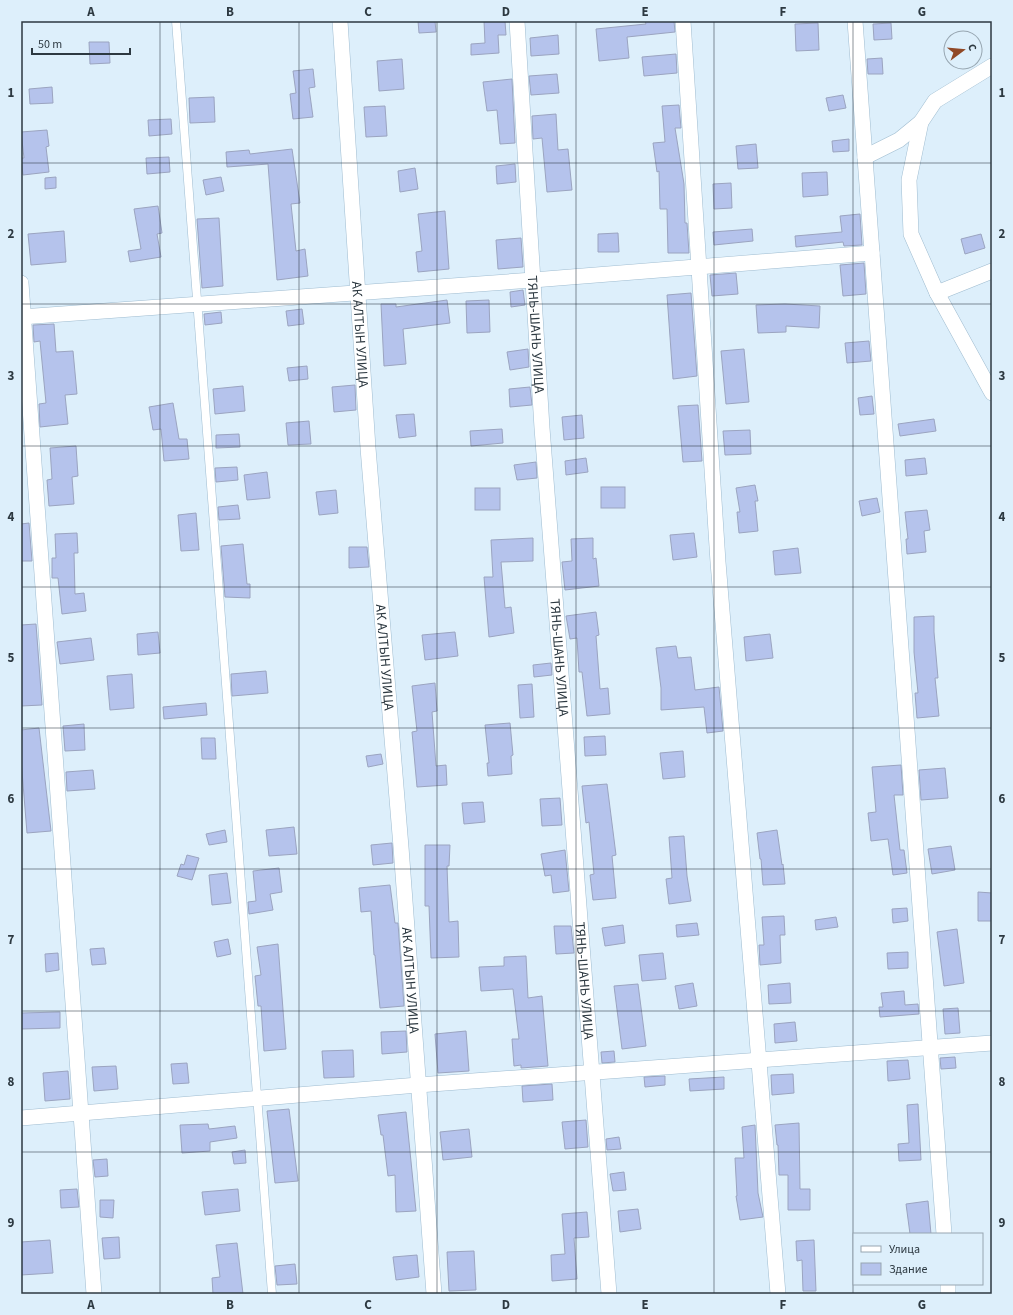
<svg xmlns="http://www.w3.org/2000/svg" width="1013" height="1315" font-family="'Source Sans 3',sans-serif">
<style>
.building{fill:#b5c3ec;stroke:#9ba4c0}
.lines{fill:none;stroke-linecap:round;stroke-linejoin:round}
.lane-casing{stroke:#9fbcd0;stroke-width:9}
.street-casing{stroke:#9fbcd0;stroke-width:16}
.lane{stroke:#fff;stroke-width:8}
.street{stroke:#fff;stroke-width:15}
.grid{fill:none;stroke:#2d3941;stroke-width:1;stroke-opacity:0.55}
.labels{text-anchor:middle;stroke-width:3;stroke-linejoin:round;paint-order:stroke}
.street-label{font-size:14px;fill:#2d3941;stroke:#ddeffb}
.neatline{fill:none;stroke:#2d3941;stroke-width:1.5}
.grid-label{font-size:13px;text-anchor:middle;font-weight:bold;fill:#2d3941}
</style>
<rect width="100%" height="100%" fill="#ddeffb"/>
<g class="building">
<polygon points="418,21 435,21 436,32 419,33"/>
<polygon points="484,21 505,21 506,35 498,35 499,53 471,55 471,44 485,43"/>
<polygon points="645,21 674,21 675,32 627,37 629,58 599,61 596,29 646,24"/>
<polygon points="818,23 819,50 796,51 795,24"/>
<polygon points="891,23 892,39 874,40 873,24"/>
<polygon points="558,35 559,54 531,56 530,38"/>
<polygon points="89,42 109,42 110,63 90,64"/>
<polygon points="676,54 677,73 644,76 642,57"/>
<polygon points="882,58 883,74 868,74 867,59"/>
<polygon points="402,59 404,89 379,91 377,61"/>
<polygon points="313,69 315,87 309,88 313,117 293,119 290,94 296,93 293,71"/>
<polygon points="557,74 559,93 531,95 529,76"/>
<polygon points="512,79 515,143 500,144 497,110 487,111 483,82"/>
<polygon points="52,87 53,103 30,104 29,89"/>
<polygon points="843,95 846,108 829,111 826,98"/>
<polygon points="214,97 215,122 190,123 189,98"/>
<polygon points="679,105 681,128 675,128 684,184 685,223 687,223 689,253 668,253 667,209 660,209 659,171 657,172 653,143 665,142 662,106"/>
<polygon points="385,106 387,136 366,137 364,107"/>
<polygon points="556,114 558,150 568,149 572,190 547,192 542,138 533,139 532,116"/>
<polygon points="171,119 172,134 149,136 148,120"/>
<polygon points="47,130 49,146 46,147 49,172 23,175 21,158 24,158 21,132"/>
<polygon points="849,139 849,151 833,152 832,141"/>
<polygon points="756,144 758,168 738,169 736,146"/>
<polygon points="292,149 300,203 291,204 296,251 305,249 308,276 277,280 268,164 227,167 226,152 249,150 250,154"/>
<polygon points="169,157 170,172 147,174 146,158"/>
<polygon points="515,164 516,182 497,184 496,166"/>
<polygon points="415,168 418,189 400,192 398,171"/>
<polygon points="827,172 828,195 803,197 802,173"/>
<polygon points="56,177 56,188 45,189 45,178"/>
<polygon points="221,177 224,191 206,195 203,180"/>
<polygon points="731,183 732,208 714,209 713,184"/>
<polygon points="158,206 162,233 157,234 161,257 130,262 128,251 141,249 134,209"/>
<polygon points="445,211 449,269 418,272 416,252 422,251 418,214"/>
<polygon points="860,214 862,245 844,246 843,242 796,247 795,236 842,232 840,216"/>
<polygon points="219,218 223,286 202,288 197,219"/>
<polygon points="752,229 753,241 714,245 713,232"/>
<polygon points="64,231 66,262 31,265 28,234"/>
<polygon points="618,233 619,252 598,252 598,234"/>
<polygon points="981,234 985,248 965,254 961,239"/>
<polygon points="521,238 523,267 498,269 496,240"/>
<polygon points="864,263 866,294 843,296 840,265"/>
<polygon points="736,273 738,294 712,296 710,275"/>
<polygon points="523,290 525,305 511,307 510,292"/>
<polygon points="691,293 697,376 673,379 667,295"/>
<polygon points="447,300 450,323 403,329 406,364 384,366 381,304 396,304 396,307"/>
<polygon points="489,300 490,332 467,333 466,301"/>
<polygon points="785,304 820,306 819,328 786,326 786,332 758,333 756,305"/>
<polygon points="302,309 304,324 288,326 286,311"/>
<polygon points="221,312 222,323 205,325 204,314"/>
<polygon points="54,324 56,352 73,351 77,394 65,395 68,424 40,427 39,404 46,403 40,341 34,342 33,325"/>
<polygon points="869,341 871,361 847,363 845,343"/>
<polygon points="528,349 529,367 510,370 507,352"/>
<polygon points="744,349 749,402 726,404 721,351"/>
<polygon points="307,366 308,379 289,381 287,368"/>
<polygon points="355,385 356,410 334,412 332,387"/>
<polygon points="243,386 245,411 215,414 213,389"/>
<polygon points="530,387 532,405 510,407 509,389"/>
<polygon points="872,396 874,414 860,415 858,398"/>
<polygon points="173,403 179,439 187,439 189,459 164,461 161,429 153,430 149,407"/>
<polygon points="698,405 702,461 683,462 678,406"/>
<polygon points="414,414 416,436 399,438 396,415"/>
<polygon points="582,415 584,438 564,440 562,417"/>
<polygon points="934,419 936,431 900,436 898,424"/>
<polygon points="309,421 311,444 288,445 286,423"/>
<polygon points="502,429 503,443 471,446 470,431"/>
<polygon points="750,430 751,454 725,455 723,431"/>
<polygon points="239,434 240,447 216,448 216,435"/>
<polygon points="76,446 78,476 72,477 74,504 49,506 47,480 52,479 50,448"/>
<polygon points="586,458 588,472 566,475 565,461"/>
<polygon points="925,458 927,474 906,476 905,460"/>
<polygon points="536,462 537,478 517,480 514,465"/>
<polygon points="237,467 238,480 216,482 215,468"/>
<polygon points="267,472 270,498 247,500 244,475"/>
<polygon points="755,485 758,501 755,501 758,531 739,533 737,512 740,512 736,488"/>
<rect x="601" y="487" width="24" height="21"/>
<rect x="475" y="488" width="25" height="22"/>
<polygon points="336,490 338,513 319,515 316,492"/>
<polygon points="877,498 880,512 862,516 859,501"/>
<polygon points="238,505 240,519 219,520 218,507"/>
<polygon points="927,510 930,530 924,531 926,552 907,554 906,539 908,539 905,512"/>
<polygon points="196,513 199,550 181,551 178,515"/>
<polygon points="29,523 32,561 21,561 21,524"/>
<polygon points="77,533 78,553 74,553 75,594 84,593 86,611 62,614 58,578 52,578 52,558 56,558 55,534"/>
<polygon points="694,533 697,557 673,560 670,535"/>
<polygon points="533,538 533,561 501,562 505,608 511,607 514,633 489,637 484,577 493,577 491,540"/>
<polygon points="593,538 593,559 596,558 599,586 565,590 562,562 572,561 571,539"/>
<polygon points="243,544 247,584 250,584 250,598 225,597 221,546"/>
<polygon points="349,547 367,547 369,567 349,568"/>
<polygon points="798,548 801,573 775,575 773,551"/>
<polygon points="596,612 599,635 596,636 600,689 608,688 610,714 587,716 582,672 579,672 577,638 570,639 566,616"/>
<polygon points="934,616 934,632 938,678 935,678 939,716 917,718 915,693 918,693 914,652 914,617"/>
<polygon points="36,624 42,705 21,706 21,625"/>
<polygon points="158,632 160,653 138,655 137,634"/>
<polygon points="455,632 458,656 425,660 422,635"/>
<polygon points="770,634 773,658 746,661 744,637"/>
<polygon points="91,638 94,660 60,664 57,642"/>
<polygon points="676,646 678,658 691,657 695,690 719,687 723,731 707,733 704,707 661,710 661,688 656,648"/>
<polygon points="551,663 552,675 534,677 533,665"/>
<polygon points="266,671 268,693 232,696 231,674"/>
<polygon points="132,674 134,708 110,710 107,676"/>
<polygon points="435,683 437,711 432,712 436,766 446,765 447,785 417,787 412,732 417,731 412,686"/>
<polygon points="532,684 534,717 520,718 518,685"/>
<polygon points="206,703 207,715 164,719 163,707"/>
<polygon points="510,723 513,755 511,756 512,774 488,776 487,763 489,763 485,725"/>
<polygon points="84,724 85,750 65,751 63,726"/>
<polygon points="39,728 51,831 27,833 21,759 21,730"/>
<polygon points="605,736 606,755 585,756 584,737"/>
<polygon points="201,738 215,738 216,759 202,759"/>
<polygon points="683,751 685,777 663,779 660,753"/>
<polygon points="381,754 383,764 368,767 366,756"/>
<polygon points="901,765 903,795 894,795 900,850 904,850 907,873 893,875 888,839 871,841 868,813 876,812 872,767"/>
<polygon points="945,768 948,798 921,800 919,770"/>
<polygon points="93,770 95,789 67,791 66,772"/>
<polygon points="607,784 616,855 612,856 616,898 593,900 590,875 594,874 589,822 586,823 582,786"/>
<polygon points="560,798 562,825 542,826 540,799"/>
<polygon points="483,802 485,822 464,824 462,803"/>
<polygon points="294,827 297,854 269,856 266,830"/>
<polygon points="225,830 227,842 209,845 206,834"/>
<polygon points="777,830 782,865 783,864 785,884 763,885 761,859 760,859 757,833"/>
<polygon points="684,836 687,876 691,901 669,904 666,879 672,878 669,837"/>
<polygon points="392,843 393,863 373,865 371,845"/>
<polygon points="425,845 450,845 449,866 447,866 449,922 458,921 459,957 431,958 429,906 425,906"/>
<polygon points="951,846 955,870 932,874 928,849"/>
<polygon points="565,850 569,891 553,893 551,875 545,876 541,854"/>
<polygon points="187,855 199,858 192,880 177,876 181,864 184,865"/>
<polygon points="279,868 282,892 270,894 273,910 249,914 248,902 256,901 253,871"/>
<polygon points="227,873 231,903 212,905 209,875"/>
<polygon points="390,885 395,923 398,923 404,1006 380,1008 375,955 374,955 371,911 361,912 359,888"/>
<polygon points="978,892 992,893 992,921 978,921"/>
<polygon points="907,908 908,921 893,923 892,909"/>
<polygon points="784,916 785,935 780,935 781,963 760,965 759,945 764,945 762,917"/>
<polygon points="836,917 838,927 816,930 815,920"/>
<polygon points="697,923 699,935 677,937 676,925"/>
<polygon points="623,925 625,943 605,946 602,928"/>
<polygon points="554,926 571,926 574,953 556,954"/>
<polygon points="957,929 964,983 944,986 937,932"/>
<polygon points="228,939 231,954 217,957 214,942"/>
<polygon points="278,944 286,1049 264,1051 261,1006 258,1006 255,976 261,975 257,947"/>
<polygon points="104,948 106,964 92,965 90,949"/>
<polygon points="908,952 908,968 888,969 887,953"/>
<polygon points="58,953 59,970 46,972 45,954"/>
<polygon points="663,953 666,979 642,981 639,955"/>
<polygon points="526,956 528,998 542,996 548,1066 521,1068 521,1065 514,1066 512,1039 519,1039 513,989 481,991 479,967 504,966 504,957"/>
<polygon points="693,983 697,1006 679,1009 675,986"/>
<polygon points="790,983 791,1003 769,1004 768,985"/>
<polygon points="638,984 646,1046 622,1049 614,986"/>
<polygon points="904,991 905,1005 918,1004 919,1014 880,1017 879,1007 883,1007 881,993"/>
<polygon points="958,1008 960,1033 945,1034 943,1009"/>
<polygon points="60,1012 60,1028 21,1029 21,1013"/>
<polygon points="795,1022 797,1041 775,1043 774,1024"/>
<polygon points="406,1031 407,1052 382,1054 381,1032"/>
<polygon points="466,1031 469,1071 438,1073 435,1034"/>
<polygon points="353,1050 354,1077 324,1078 322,1051"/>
<polygon points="614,1051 615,1062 602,1063 601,1052"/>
<polygon points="955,1057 956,1068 941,1069 940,1058"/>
<polygon points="908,1060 910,1079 888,1081 887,1061"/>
<polygon points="187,1063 189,1083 173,1084 171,1064"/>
<polygon points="116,1066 118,1089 94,1091 92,1067"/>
<polygon points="68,1071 70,1099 45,1101 43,1073"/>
<polygon points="793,1074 794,1093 772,1095 771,1075"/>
<polygon points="665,1076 665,1085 645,1087 644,1077"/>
<polygon points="724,1077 724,1089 690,1091 689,1079"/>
<polygon points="552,1084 553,1100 523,1102 522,1086"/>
<polygon points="918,1104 921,1160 899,1161 898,1144 909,1143 907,1105"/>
<polygon points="289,1109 298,1181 275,1183 267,1111"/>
<polygon points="406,1112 416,1211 396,1212 395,1175 388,1176 383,1135 381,1135 378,1115"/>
<polygon points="586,1120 588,1147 565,1149 562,1122"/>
<polygon points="799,1123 800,1189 810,1189 810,1210 788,1210 788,1175 779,1175 778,1145 777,1145 775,1125"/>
<polygon points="208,1124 209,1129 235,1126 237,1138 210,1142 210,1151 182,1153 180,1125"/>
<polygon points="755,1125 758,1193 763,1217 740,1220 736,1196 737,1196 735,1158 744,1158 742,1127"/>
<polygon points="469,1129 472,1157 443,1160 440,1132"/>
<polygon points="619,1137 621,1149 607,1150 606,1139"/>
<polygon points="245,1150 246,1163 234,1164 232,1152"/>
<polygon points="107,1159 108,1176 95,1177 93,1160"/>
<polygon points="624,1172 626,1190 613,1191 610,1174"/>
<polygon points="77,1189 79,1207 61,1208 60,1190"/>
<polygon points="238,1189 240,1211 205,1215 202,1192"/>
<polygon points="100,1200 114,1200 113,1218 100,1217"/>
<polygon points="928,1201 931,1234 910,1234 906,1204"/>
<polygon points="638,1209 641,1229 620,1232 618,1211"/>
<polygon points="587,1212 589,1237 574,1238 577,1279 552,1281 551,1255 565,1254 562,1214"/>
<polygon points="119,1237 120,1258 104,1259 102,1238"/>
<polygon points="50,1240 53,1273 21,1275 21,1242"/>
<polygon points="814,1240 816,1291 803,1291 802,1260 797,1261 796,1241"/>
<polygon points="237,1243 243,1294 213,1294 212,1278 220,1277 216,1245"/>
<polygon points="474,1251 476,1290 449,1291 447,1252"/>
<polygon points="417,1255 419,1277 396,1280 393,1257"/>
<polygon points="295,1264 297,1284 277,1285 275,1266"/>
</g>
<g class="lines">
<g class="lane-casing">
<polyline id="lane" points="176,21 272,1294"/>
</g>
<g class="street-casing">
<g id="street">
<path id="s1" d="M340,21L368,448L401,847L434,1294"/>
<path id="s2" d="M517,21L542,428L609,1294"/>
<polyline points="683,21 718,562 778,1294"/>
<polyline points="855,21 944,1234"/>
<polyline points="992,66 935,101 921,122 909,180 911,234 937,293 992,393"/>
<polyline points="865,157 899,140 921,122"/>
<polyline points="21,283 94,1294"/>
<polyline points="937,293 992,271"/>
<polyline points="21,317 533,280 872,253"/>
<polyline points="21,1118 418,1085 992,1043"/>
<polyline points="948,1284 948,1294"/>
</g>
</g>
<use href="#lane" class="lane"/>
<use href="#street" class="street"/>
</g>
<path class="grid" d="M160,21V1294M299,21V1294M437,21V1294M576,21V1294M714,21V1294M853,21V1294M21,163H992M21,304H992M21,446H992M21,587H992M21,728H992M21,869H992M21,1011H992M21,1152H992"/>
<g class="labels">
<g class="street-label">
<text dy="5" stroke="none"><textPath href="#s1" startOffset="314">АК АЛТЫН УЛИЦА</textPath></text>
<text dy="5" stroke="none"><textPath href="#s2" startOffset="314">ТЯНЬ-ШАНЬ УЛИЦА</textPath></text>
<text dy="5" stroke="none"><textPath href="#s1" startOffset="638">АК АЛТЫН УЛИЦА</textPath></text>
<text dy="5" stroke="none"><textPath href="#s2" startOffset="638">ТЯНЬ-ШАНЬ УЛИЦА</textPath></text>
<text dy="5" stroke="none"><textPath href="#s1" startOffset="962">АК АЛТЫН УЛИЦА</textPath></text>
<text dy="5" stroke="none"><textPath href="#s2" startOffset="962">ТЯНЬ-ШАНЬ УЛИЦА</textPath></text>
</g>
</g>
<rect width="1013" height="1315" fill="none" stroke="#ddeffb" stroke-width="44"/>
<rect x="853" y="1233" width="130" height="52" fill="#ddeffb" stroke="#97a6b1"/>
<rect x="861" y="1246" width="20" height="6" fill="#ffffff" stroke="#97a6b1"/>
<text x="889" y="1253" font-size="12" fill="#2d3941">Улица</text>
<rect x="861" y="1263" width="20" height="12" fill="#b5c3ec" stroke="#97a6b1"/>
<text x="889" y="1273" font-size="12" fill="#2d3941">Здание</text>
<g transform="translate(963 50) rotate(74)"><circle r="19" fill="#ddeffb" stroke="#97a6b1"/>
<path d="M0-3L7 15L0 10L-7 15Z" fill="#904826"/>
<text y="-6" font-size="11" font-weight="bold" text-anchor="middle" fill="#2d3941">С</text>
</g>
<path d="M32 48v6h98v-6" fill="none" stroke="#2d3941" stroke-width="2"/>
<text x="38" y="48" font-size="12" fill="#2d3941" stroke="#ddeffb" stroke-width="3" paint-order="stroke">50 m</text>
<rect x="22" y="22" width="969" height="1271" class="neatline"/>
<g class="grid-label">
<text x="91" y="16">A</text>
<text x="230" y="16">B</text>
<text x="368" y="16">C</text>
<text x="506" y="16">D</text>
<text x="645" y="16">E</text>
<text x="783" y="16">F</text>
<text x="922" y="16">G</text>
<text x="11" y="97">1</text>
<text x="1002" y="97">1</text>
<text x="11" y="238">2</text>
<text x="1002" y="238">2</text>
<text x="11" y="380">3</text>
<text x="1002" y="380">3</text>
<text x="11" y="521">4</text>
<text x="1002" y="521">4</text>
<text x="11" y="662">5</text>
<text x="1002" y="662">5</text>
<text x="11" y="803">6</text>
<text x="1002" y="803">6</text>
<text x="11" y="944">7</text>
<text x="1002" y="944">7</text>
<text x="11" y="1086">8</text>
<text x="1002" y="1086">8</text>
<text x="11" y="1227">9</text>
<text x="1002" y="1227">9</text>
<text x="91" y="1309">A</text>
<text x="230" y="1309">B</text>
<text x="368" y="1309">C</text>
<text x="506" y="1309">D</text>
<text x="645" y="1309">E</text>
<text x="783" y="1309">F</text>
<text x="922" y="1309">G</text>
</g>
</svg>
